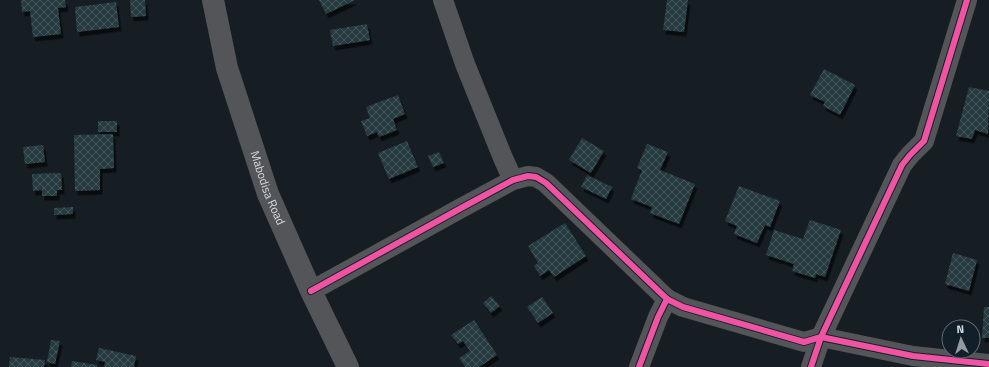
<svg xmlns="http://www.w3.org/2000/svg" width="989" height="367" font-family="'Titillium Web',sans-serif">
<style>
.building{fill:url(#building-cross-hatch);filter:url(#shadow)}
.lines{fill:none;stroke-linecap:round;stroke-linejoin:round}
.minor{stroke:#535559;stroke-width:20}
.tertiary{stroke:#535559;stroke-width:22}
.cycleway-casing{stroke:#121f28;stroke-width:8}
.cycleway{stroke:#f153a3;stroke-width:6}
.labels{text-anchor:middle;stroke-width:4;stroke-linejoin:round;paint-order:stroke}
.street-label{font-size:12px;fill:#d5dee4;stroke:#121f28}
</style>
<defs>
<pattern id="building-cross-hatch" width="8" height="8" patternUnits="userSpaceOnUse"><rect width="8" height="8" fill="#263b40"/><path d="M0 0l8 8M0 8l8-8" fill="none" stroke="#45575b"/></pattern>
<filter id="shadow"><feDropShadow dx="2.5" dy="4.5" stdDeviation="0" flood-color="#0009"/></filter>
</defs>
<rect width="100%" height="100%" fill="#171e23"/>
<g class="building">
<polygon points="21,0 65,0 66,7 58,8 61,34 33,37 30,11 22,12"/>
<polygon points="130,0 145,0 146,16 131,17"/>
<polygon points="319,0 355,0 326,14"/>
<polygon points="667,0 688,0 684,32 663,30"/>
<polygon points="116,2 119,27 77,32 75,7"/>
<polygon points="367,24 370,40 333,46 330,30"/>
<polygon points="824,69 855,85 840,115 823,106 825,102 810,95"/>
<polygon points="969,87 989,91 988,134 975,130 972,139 956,136"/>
<polygon points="398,95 405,114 393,119 397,130 379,137 377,132 367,136 361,121 370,118 366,107"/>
<rect x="98" y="121" width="19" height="11"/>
<polygon points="113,134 114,168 100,169 100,190 75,191 74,135"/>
<polygon points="582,138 604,151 591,173 569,160"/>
<polygon points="407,141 418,167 389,179 378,153"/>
<polygon points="647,144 668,152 660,170 695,184 679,224 650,213 652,207 631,199 642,170 637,168"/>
<polygon points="43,145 45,162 25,164 23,147"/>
<polygon points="439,152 444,163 433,167 428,156"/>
<polygon points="61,173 62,190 57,190 57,196 42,196 42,190 33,191 32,174"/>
<polygon points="587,175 612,187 606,199 581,187"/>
<polygon points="739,186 780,201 770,227 765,225 757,243 734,234 737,226 725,221"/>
<polygon points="73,207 73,214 54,215 54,208"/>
<polygon points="810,220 841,230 825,277 816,274 815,278 792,271 794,264 766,255 774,230 803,239"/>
<polygon points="565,223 586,256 554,277 549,270 540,276 534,266 538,263 528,246"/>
<polygon points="953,253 977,260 969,291 945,284"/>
<polygon points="491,296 500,306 491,313 483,303"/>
<polygon points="542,297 553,313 538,323 527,307"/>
<polygon points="984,307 989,307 989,338 982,338"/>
<polygon points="474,320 497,355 479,367 465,367 459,358 470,351 463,341 458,344 451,335"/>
<polygon points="51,340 60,341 55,364 47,362"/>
<polygon points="99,348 136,356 134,367 104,367 105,362 96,360"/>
<polygon points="10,357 45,360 44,367 9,367"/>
<polygon points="72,361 97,365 97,367 71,367"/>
</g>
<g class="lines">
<g class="minor">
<polyline points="443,0 465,64 503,158 513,180"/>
<polyline points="311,291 463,207 513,180 528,176 536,177 546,183 667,299"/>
<polyline points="639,367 658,317 667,299 683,307 804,342 821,337 913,356 989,364"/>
<polyline points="811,367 821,337 902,165 910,155 924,141 967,0"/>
</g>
<path class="tertiary" id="s1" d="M213,0L227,68L268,194L311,291L348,367"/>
<g class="cycleway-casing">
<g id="cycleway">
<polyline points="311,291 463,207 513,180 528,176 536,177 546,183 667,299"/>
<polyline points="639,367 658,317 667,299 683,307 804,342 821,337 913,356 989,364"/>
<polyline points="811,367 821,337 902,165 910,155 924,141 967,0"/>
</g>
</g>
<use href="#cycleway" class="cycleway"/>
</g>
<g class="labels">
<g class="street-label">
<text dy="4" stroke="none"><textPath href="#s1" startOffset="196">Mabodisa Road</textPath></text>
</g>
</g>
<g transform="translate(961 339) rotate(356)"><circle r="19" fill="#121f28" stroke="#606b73"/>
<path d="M0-3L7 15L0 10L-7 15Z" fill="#929ba0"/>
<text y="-6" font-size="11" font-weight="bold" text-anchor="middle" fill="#d5dee4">N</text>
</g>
</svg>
